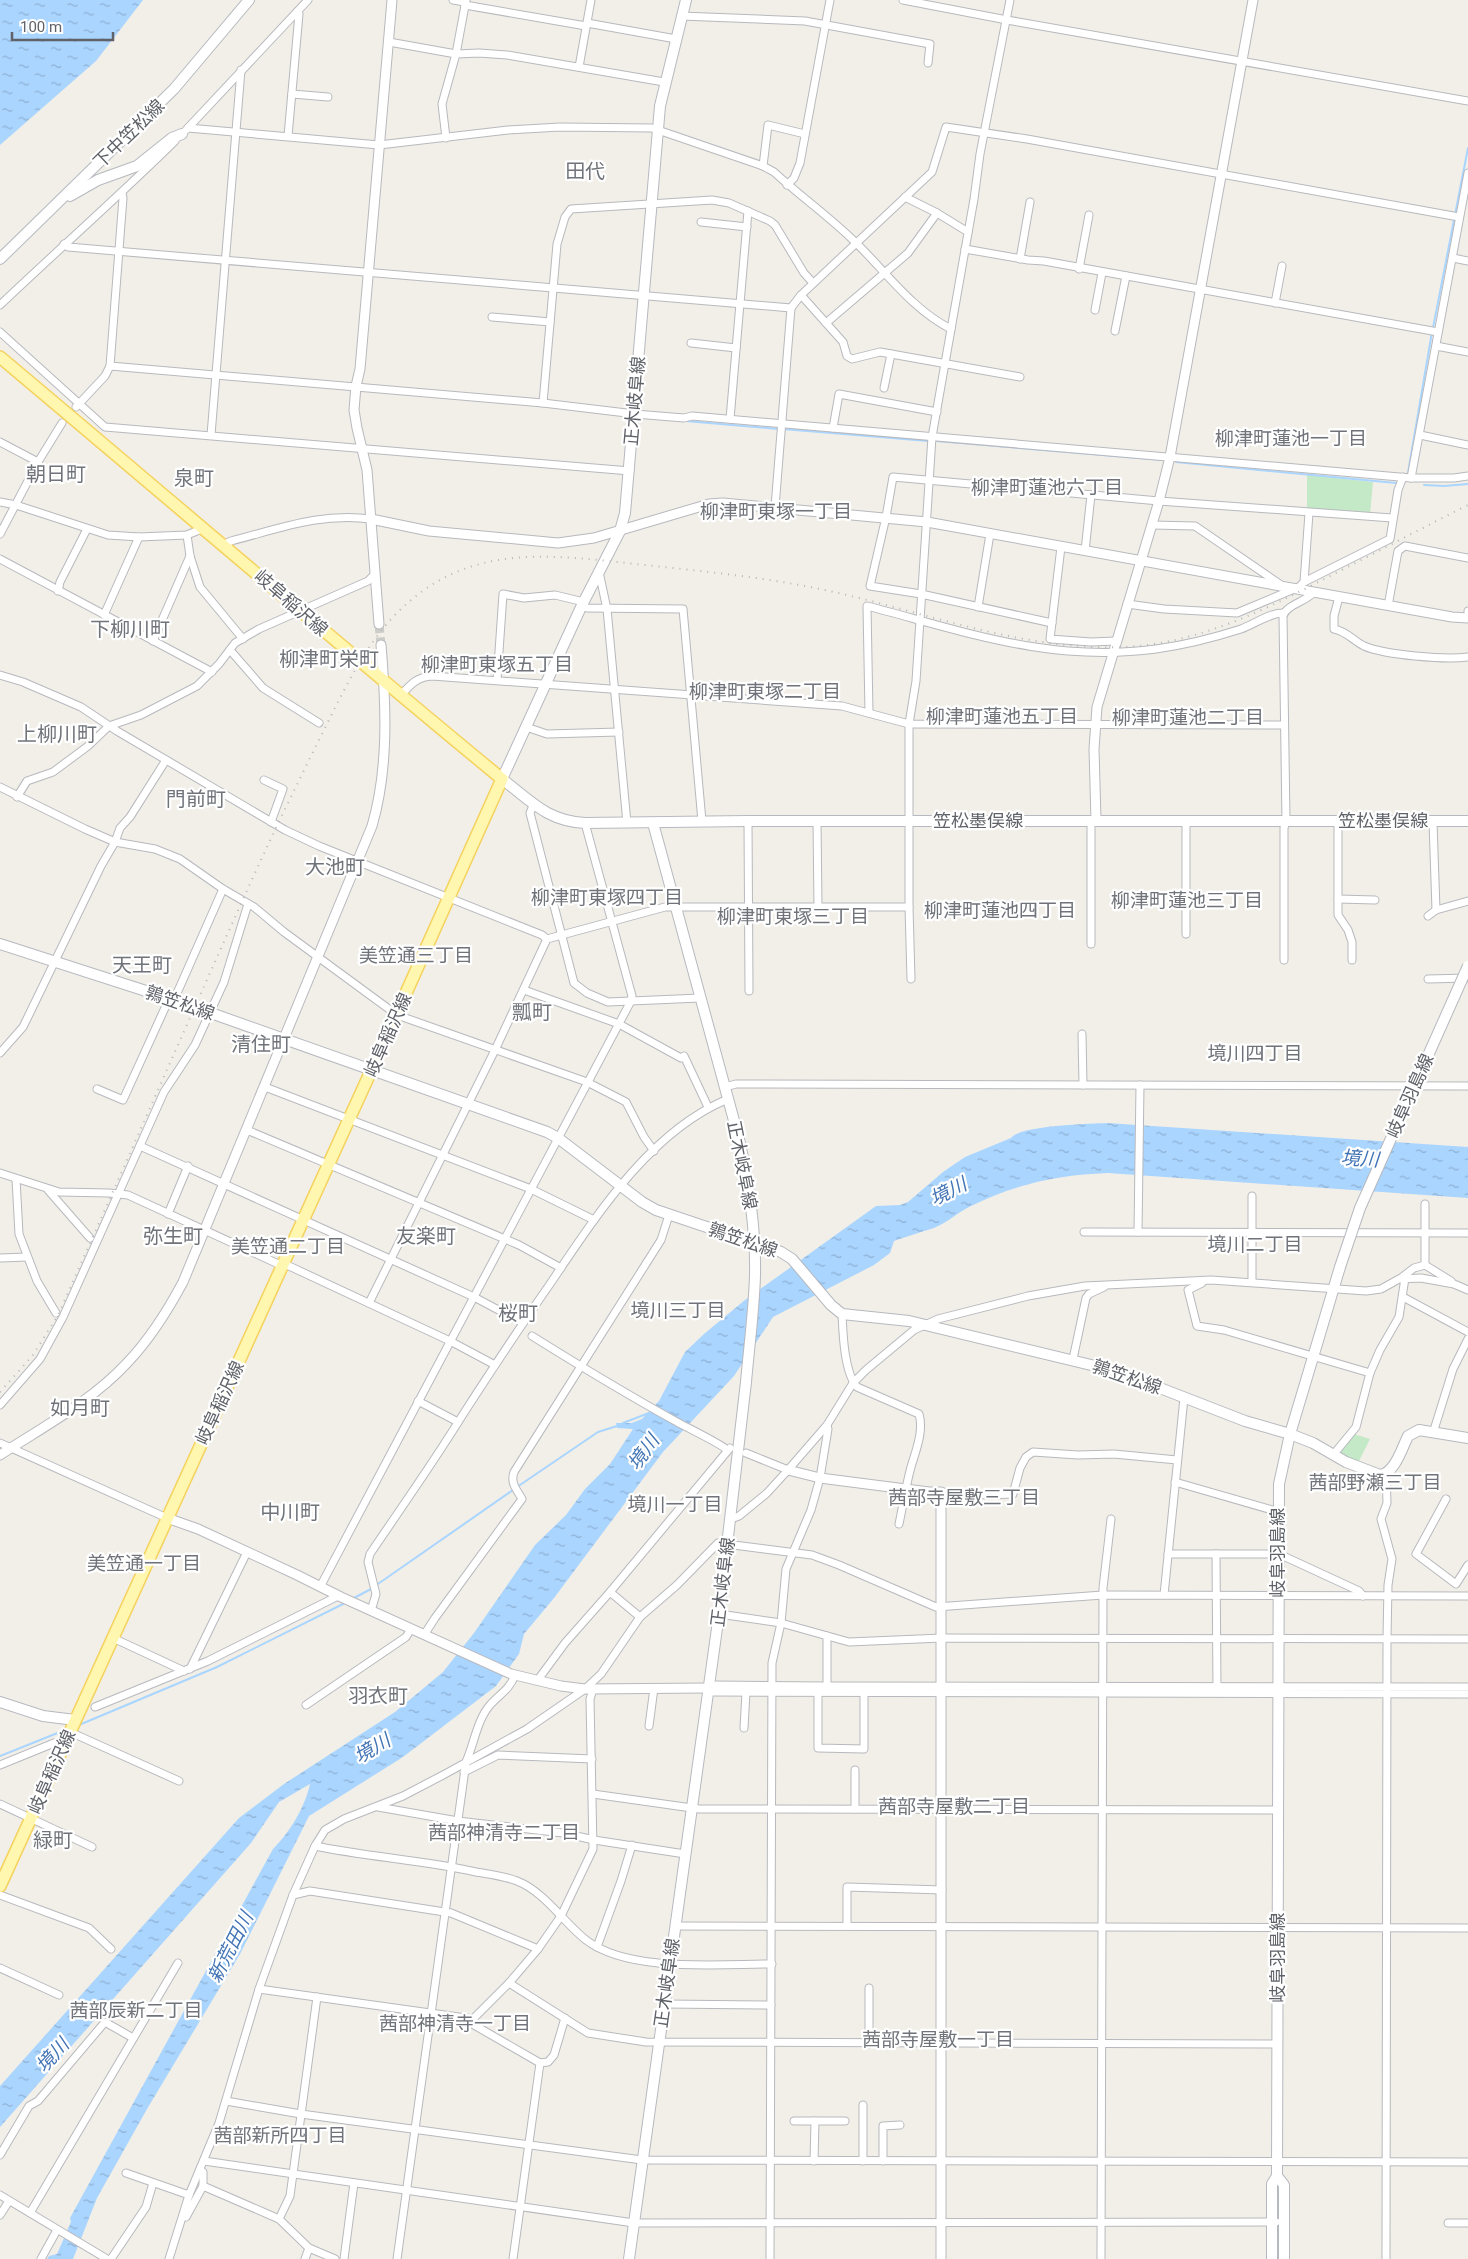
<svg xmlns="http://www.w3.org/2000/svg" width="1468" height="2259" font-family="Roboto,'Noto Sans JP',sans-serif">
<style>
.green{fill:#c4e9c6}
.water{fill:url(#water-ripples)}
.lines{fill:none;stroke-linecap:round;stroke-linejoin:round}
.stream{stroke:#aad5ff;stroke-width:2}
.tertiary-tunnel{stroke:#ccccc8;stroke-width:9;stroke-dasharray:9 4.5;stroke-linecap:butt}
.minor-casing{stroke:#b8b9be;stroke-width:9}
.tertiary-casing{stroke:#b8b9be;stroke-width:11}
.secondary-casing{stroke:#b6b9bf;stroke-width:12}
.primary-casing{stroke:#f5d25d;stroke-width:14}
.minor{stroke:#fff;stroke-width:7}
.tertiary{stroke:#fff;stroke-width:9}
.secondary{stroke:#fff;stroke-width:10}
.primary{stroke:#fff6af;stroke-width:11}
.rail{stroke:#b6b6b8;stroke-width:2;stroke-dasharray:1 6;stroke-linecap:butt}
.secondary-bridge-casing{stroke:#b6b9bf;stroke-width:12;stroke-linecap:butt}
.secondary-bridge{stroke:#fff;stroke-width:10}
.labels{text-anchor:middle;stroke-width:4.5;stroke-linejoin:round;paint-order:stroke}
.street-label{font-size:18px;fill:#5f6268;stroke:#fff}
.neighbourhood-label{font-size:19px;fill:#70747a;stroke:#fff}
.water-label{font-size:19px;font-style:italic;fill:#4274b5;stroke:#fff}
.quarter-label{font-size:20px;fill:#70747a;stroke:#fff}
</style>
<defs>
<pattern id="water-ripples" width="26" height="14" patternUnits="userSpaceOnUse" patternTransform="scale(1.25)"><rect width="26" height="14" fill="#aad5ff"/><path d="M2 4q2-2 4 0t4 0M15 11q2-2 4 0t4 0" fill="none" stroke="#8eb0d2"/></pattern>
</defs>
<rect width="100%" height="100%" fill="#f1efe8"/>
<g class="green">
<polygon points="1307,475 1373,482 1370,514 1307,509"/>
<polygon points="1354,1434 1370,1439 1358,1463 1338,1455"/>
</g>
<g class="water">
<polygon points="0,0 143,0 96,61 0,145"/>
<path d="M1107,1123L1468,1147V1198L1108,1173C1057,1175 1016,1184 971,1206C958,1212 947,1223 934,1228C921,1232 908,1236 894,1241L890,1253L874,1265L773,1317L734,1376L663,1452L554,1598L524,1634L519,1654L496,1686L403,1757L309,1816L240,1954L147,2109L97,2198L73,2259H47L49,2256L57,2254L71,2222L70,2218L273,1849C290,1832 305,1807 310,1784L279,1802L251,1843L0,2127V2086L239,1818L284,1784L395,1712L443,1672L474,1633L535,1545L566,1515L585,1489L610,1464L633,1429L617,1428L616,1423H632L642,1419L659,1401L685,1352L704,1334L745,1300L876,1206L900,1205L908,1202L943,1172L965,1157L1011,1138C1021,1125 1089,1124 1107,1123Z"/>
</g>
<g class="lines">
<g class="stream">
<polyline points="1433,328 1468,148"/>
<polyline points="686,421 778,429"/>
<polyline points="783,429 928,441"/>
<polyline points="937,441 1162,460"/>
<polyline points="1176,462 1396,483"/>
<polyline points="1408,473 1432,332"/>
<polyline points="1424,485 1444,486 1468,484"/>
<polyline points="623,1423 649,1413"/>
<polyline points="517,1487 598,1432 617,1426"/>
<polyline points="375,1586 513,1490"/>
<polyline points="354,1598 371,1589"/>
<polyline points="79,1725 217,1667 345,1603"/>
<polyline points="0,1756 65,1730"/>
</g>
<polyline class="tertiary-tunnel" points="379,624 381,645"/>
<g class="minor-casing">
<g id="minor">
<polyline points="453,0 465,2"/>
<polyline points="903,0 1007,20 1468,101"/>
<polyline points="465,5 586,26"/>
<polyline points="681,16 805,21 930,44 928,63"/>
<polyline points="587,23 676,39"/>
<polyline points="389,42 456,54 479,53 507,55 664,82"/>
<polyline points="579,67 591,0"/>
<polyline points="292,94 328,97"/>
<path d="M188,128L379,145L508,130L560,127L652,128L763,166L774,172C799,195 827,215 852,239C884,269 911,309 951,329"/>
<polyline points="186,130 308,0"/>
<polyline points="288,136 299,14 298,11"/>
<polyline points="446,138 442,104 456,54 466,0"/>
<polyline points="763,166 768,125 805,134"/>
<polyline points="787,185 794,178 800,163 830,0"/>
<polyline points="905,197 937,213 968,232"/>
<polyline points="701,222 747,227"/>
<polyline points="64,244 68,247 791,308"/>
<polyline points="965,249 1028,260 1044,261 1438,332"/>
<polyline points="1453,258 1468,261"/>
<polyline points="1020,259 1030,202"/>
<polyline points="1079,269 1089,215"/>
<polyline points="801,295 843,342 847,356 852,359 880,352 1020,377"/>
<polyline points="1275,303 1282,266"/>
<path d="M0,305C58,250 118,197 175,141"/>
<polyline points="1095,310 1102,273"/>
<polyline points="492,317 550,322"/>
<polyline points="826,323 908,253 937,213"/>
<polyline points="1115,331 1126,276"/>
<polyline points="0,332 105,427 630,471"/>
<polyline points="691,343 736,348"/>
<polyline points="1436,346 1468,352"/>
<polyline points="110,366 543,403 635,414 684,418 692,416 1411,478 1454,478 1468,476"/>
<polyline points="884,388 891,354"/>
<polyline points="543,403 557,244 565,217 571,209 712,200 729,203 770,221 775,225 804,273 813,283"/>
<polyline points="76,407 105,376 110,366 123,198 122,193"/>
<polyline points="730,419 748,211"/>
<polyline points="833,428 839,394 937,412"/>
<polyline points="211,435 241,70"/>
<polyline points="1420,435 1468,445"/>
<polyline points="0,442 38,462"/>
<polyline points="1411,478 1468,173"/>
<polyline points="0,502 16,505 108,535 139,537 187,535 204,528"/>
<polyline points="775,507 791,308 801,295 932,172 946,127 1027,139 1459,217"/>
<polyline points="1152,525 1195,526 1281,585"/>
<polyline points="0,534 38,462 62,423"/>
<polyline points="187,535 190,556 200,587 243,639"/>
<path d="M223,545L231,541C278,529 321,512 371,519"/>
<polyline points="1061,547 1050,639 1091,642 1116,641"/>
<polyline points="1085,551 1091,495"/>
<polyline points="0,559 212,672"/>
<polyline points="599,572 607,609 627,823"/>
<polyline points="1304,582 1309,513"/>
<polyline points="58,591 60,582 87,529"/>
<path d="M1339,597L1334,616V629C1346,631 1354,641 1364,646C1385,655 1445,660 1468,657"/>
<polyline points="1127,604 1164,609 1237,613 1299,587 1304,582 1390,539 1398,490 1403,477"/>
<polyline points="582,605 587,608 683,609 702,821"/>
<polyline points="1388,606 1398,551 1405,546 1468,558"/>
<polyline points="978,607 990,534"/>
<polyline points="1468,611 1468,613"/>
<polyline points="104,615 139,537"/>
<polyline points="1052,623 921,594 870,586 886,517 893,477 1159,501 1392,518"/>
<polyline points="153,641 190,556"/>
<polyline points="230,650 263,688 319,723"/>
<polyline points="0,675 23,682 81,707 117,731 285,830 319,846 542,935 547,939"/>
<polyline points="497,680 503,594 524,598 555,595 584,602"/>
<path d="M401,695C411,684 417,677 432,676L842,706L909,724L1284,725"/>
<path d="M869,713L867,606C967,632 1050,663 1156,649C1185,645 1213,638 1241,629C1255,624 1269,613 1283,613"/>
<polyline points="526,727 547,734 619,732"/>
<polyline points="264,780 283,789 271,822"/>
<polyline points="0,787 85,829 115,842 155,849 180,859 223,889 254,907 284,932 397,1015 587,1082 626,1102 644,1137 654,1151"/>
<polyline points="17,797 27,781 53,772 88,746 109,726 141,715 197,686 219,664 235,643 259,629 368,581 375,574"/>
<polyline points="534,803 530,813 574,983 587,993 608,1002 700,998"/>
<polyline points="748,821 749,991"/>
<polyline points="817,821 818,907"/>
<polyline points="1186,821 1186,934"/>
<polyline points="1338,821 1338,915 1348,930 1352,942 1352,960"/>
<polyline points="1433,822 1436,910"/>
<polyline points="1338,899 1375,900"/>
<polyline points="1428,916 1436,910 1468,901"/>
<polyline points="1091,944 1091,821"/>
<path d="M1284,960V828L1286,821L1283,616C1287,604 1306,602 1314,592"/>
<polyline points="911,979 909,907 909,724 916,681 932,437 974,199 980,154 1010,0"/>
<polyline points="1428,979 1468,978"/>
<polyline points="524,990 619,1024 681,1058 684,1056 708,1107"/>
<polyline points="174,1000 223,889"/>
<polyline points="1082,1034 1083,1085"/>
<polyline points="0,1053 23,1027 101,866 115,842 120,828 130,817 166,760"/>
<polyline points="265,1087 531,1189 594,1220"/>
<polyline points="725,1087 736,1084 1468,1086"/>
<polyline points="97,1089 123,1100 169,999"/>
<polyline points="247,1130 519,1245 561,1268"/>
<polyline points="140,1146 474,1297 523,1323"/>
<polyline points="0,1173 59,1192 109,1193 128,1195 276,1263 289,1266 450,1341 495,1365"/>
<polyline points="16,1179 19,1234 37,1281 56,1313"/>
<polyline points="48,1190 90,1238"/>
<polyline points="168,1214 188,1166"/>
<polyline points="1084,1232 1468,1233"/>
<polyline points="1138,1232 1140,1085"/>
<polyline points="0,1258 27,1257"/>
<polyline points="1425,1265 1425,1204"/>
<polyline points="1401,1278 1414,1268 1425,1265 1451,1281"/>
<polyline points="1252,1282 1252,1196"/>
<polyline points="1202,1283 1188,1290 1197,1326 1224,1330 1370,1373"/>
<polyline points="1403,1297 1468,1332"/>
<polyline points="369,1303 495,1050 547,939 665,907 909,907"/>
<path d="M842,1314C843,1334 844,1372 857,1387L919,1414C924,1431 916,1450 911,1467C906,1485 903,1505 899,1524"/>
<path d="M532,1336C580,1366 628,1395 677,1422C686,1427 723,1445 727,1450"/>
<polyline points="1073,1359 1086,1298 1089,1294 1104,1287"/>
<polyline points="418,1401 458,1422"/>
<polyline points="0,1405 40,1359 63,1317 164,1092 195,1045 224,982 248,904"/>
<polyline points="1433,1433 1453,1369 1468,1339"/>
<polyline points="0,1443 167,1518"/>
<polyline points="746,1453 788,1470"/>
<polyline points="1333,1455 1356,1427 1370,1373 1380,1350 1399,1317 1405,1278"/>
<polyline points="1386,1474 1387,1503 1381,1519 1392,1559 1388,1585 1387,1639 1386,2259"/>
<polyline points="1175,1482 1279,1512"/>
<polyline points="941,1492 989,1495 1013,1494 1020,1468 1026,1457 1033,1452 1078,1455 1114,1454 1177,1460"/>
<polyline points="1446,1499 1416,1554 1456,1584 1468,1565"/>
<polyline points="731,1519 739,1516 767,1493 788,1470 827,1425 853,1383 866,1370 914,1330 938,1319 1028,1296 1085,1286 1211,1280 1366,1291 1381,1289 1399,1279 1421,1278 1454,1284 1468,1290"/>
<polyline points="1168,1554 1279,1554 1359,1591 1363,1596"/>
<polyline points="1216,1554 1217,1690"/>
<polyline points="320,1587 631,1001 632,996 585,823"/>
<polyline points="610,1592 640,1617"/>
<polyline points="1164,1595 1184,1398"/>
<path d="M371,1611L376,1594L368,1562L370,1554C401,1508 433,1463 462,1416C491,1371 520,1327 550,1284C596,1216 650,1131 728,1099"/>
<polyline points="719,1614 781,1623 849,1642 942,1638 1468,1639"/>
<path d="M424,1635L435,1618L522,1499C517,1490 510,1483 514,1472L661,1240L669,1215"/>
<polyline points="827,1636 827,1686 714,1685 708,1688 714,1692 1468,1694"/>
<polyline points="113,1638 184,1671"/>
<polyline points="190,1669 247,1552"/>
<polyline points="537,1681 565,1643 610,1592 730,1448"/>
<polyline points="827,1686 1468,1687"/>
<polyline points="818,1693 818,1748 864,1749 864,1693"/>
<polyline points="306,1705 406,1637 411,1629"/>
<polyline points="95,1707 208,1661 338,1596"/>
<polyline points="649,1726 654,1688"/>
<polyline points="744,1728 746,1692"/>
<polyline points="70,1732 179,1781"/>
<polyline points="0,1765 54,1743 65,1742"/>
<polyline points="855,1770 855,1809"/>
<polyline points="464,1772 498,1755 592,1759"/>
<polyline points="593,1794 699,1809 1278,1810"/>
<polyline points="0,1804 92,1847"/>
<polyline points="378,1807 458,1821 563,1833 594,1840 685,1854"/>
<path d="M315,1846C368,1857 423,1860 476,1872C489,1874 504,1876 517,1881C545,1892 563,1922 586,1940C629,1973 719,1964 772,1964"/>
<polyline points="0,1895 89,1928 111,1949"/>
<polyline points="293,1895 310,1891 451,1913 538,1949"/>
<polyline points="675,1926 1468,1928"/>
<polyline points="847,1926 847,1887 942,1890"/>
<polyline points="597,1947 621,1881 632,1845"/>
<polyline points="0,1968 59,1995"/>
<polyline points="509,1983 588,2033 646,2042 1278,2044"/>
<polyline points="259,1989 473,2019 474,2025 540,2063 548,2062 554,2055 565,2018"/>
<polyline points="664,2004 771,2005"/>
<polyline points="473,2019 509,1983 538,1949 561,1916 593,1849 590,1699 593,1689"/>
<polyline points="869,2044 869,1988"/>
<polyline points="226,2101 301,2114 642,2160 1468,2162"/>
<polyline points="794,2121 845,2121"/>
<polyline points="0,2155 29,2106 38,2101 105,2022 133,2038"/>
<polyline points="204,2161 634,2223 1276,2222"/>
<polyline points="814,2161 815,2121"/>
<polyline points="863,2161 863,2105"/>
<polyline points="883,2161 883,2126 900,2125"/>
<polyline points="126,2173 189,2195"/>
<polyline points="203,2186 279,2219 309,2248 335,2259"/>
<polyline points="0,2195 107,2259"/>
<polyline points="30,2213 178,1963"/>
<polyline points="0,2215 9,2201"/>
<polyline points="186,2217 203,2186 203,2172 200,2170"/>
<polyline points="279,2219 290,2196 317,1997"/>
<polyline points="1448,2223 1468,2223"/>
<polyline points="41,2259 57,2230"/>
<polyline points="111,2259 146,2207 153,2183"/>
<polyline points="169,2259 189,2195 219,2123 259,1989 293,1895 315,1846 325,1830 344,1819 403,1796 445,1774 527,1729 585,1689 601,1674 640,1617 677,1585 718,1543 812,1555 839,1565 936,1607 1103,1595 1468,1596"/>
<polyline points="305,2259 309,2248"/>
<polyline points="344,2259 354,2183"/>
<path d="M397,2259L466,1762C474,1744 477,1720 490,1705C500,1694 510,1689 515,1675"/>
<polyline points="513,2259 540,2063"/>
<polyline points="770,2259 772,1663 781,1623 786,1569 811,1510 820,1478 828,1429 827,1425"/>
<polyline points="1101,2259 1103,1588 1111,1519"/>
</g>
</g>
<g class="tertiary-casing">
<g id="tertiary">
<polyline points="371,519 429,531 558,543 594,538 709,504 723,503 927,522 1452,617 1468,618"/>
<polyline points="379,624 367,470 357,428 354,410 356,386 360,369 392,0"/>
<polyline points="1096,820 1094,749 1097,707 1159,501 1170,457 1253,0"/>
<path d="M0,1455C43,1427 92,1401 127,1363C150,1339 167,1312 183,1282L372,826C389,768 386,705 381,645"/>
<polyline points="788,1470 820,1478 929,1492 941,1492 941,2259"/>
<polyline points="167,1518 198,1529 297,1575 341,1597 511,1674 561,1686 585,1689 708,1688"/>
</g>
</g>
<g class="secondary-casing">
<g id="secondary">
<path d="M686,0L660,106L625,513L620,531L582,605L502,779C531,801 547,821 585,823L748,821H1468"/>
<polyline points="70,196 98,180 137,166 172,138 182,134"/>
<polyline points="0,259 174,89 249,0"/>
<polyline points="653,823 739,1139"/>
<path d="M0,944L174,1000L547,1132L558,1138L642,1202L656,1210L781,1252L792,1259L831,1305L842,1314L909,1321L1116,1371L1245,1421L1290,1434L1313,1443L1346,1462L1380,1475C1395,1473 1402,1448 1408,1436L1419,1430L1468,1438"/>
<polyline points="0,1702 43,1716 75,1720"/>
<polyline points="1277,2176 1284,2185 1284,2259"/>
<polyline points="629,2259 719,1614 746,1382"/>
<polyline points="1272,2259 1272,2184 1277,2176 1279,1484 1290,1434 1340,1267"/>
</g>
</g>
<g class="primary-casing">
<path id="primary" d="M0,357C168,498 333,640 502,779L371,1071L0,1886"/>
</g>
<use href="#minor" class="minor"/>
<use href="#tertiary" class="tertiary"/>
<use href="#secondary" class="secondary"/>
<use href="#primary" class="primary"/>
<path class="rail" d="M0,1392L33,1355L58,1315C122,1172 185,1028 249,886C273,833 298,782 324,730C344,690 363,649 394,616C467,540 550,555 645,565C709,572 772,578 834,592C931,614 1025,651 1125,647C1201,643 1266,609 1332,575C1377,552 1422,528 1468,505"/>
<g class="secondary-bridge-casing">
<g id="secondary-bridge">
<path d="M739,1139C749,1184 756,1229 755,1275C754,1311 749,1347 746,1382"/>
<polyline points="1340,1267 1360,1208 1468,966"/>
</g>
</g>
<use href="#secondary-bridge" class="secondary-bridge"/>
</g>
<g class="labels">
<g class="street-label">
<text transform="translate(129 134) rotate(-44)" y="6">下中笠松線</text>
<text transform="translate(635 401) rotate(-85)" y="6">正木岐阜線</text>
<text transform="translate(291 603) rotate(41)" y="6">岐阜稲沢線</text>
<text x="978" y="827">笠松墨俣線</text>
<text x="1383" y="827">笠松墨俣線</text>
<text transform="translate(180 1003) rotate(19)" y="6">鶉笠松線</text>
<text transform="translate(388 1035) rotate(-66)" y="6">岐阜稲沢線</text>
<text transform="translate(1410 1096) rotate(-66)" y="6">岐阜羽島線</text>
<text transform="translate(742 1165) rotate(79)" y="6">正木岐阜線</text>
<text transform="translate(743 1240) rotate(19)" y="6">鶉笠松線</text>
<text transform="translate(1127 1377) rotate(19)" y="6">鶉笠松線</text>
<text transform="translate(220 1403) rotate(-65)" y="6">岐阜稲沢線</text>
<text transform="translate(1278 1553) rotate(-90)" y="6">岐阜羽島線</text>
<text transform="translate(723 1582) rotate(-83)" y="6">正木岐阜線</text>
<text transform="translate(52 1772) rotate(-66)" y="6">岐阜稲沢線</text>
<text transform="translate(1278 1958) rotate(-90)" y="6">岐阜羽島線</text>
<text transform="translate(667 1983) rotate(-82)" y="6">正木岐阜線</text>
</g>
<g class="neighbourhood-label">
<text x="1291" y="445">柳津町蓮池一丁目</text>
<text x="1047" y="494">柳津町蓮池六丁目</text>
<text x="776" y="518">柳津町東塚一丁目</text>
<text x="497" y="671">柳津町東塚五丁目</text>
<text x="765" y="698">柳津町東塚二丁目</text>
<text x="1002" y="723">柳津町蓮池五丁目</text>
<text x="1188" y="724">柳津町蓮池二丁目</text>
<text x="607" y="904">柳津町東塚四丁目</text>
<text x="1187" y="907">柳津町蓮池三丁目</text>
<text x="1000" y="917">柳津町蓮池四丁目</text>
<text x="793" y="923">柳津町東塚三丁目</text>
<text x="416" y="962">美笠通三丁目</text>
<text x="1255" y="1060">境川四丁目</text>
<text x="1255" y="1251">境川二丁目</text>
<text x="288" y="1253">美笠通二丁目</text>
<text x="678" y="1317">境川三丁目</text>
<text x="1375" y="1489">茜部野瀬三丁目</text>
<text x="964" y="1504">茜部寺屋敷三丁目</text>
<text x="675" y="1511">境川一丁目</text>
<text x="144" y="1570">美笠通一丁目</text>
<text x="954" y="1813">茜部寺屋敷二丁目</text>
<text x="504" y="1839">茜部神清寺二丁目</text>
<text x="136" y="2017">茜部辰新二丁目</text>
<text x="455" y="2030">茜部神清寺一丁目</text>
<text x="938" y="2046">茜部寺屋敷一丁目</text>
<text x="280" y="2142">茜部新所四丁目</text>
</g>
<g class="water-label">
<text transform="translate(1360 1158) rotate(4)" y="7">境川</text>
<text transform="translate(948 1191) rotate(-27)" y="7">境川</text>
<text transform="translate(643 1452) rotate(-54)" y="7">境川</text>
<text transform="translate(372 1748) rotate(-31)" y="7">境川</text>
<text transform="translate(230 1947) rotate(-63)" y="7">新荒田川</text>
<text transform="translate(52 2055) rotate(-48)" y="7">境川</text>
</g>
<g class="quarter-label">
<text x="585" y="178">田代</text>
<text x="56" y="481">朝日町</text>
<text x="194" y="485">泉町</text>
<text x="130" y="636">下柳川町</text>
<text x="329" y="666">柳津町栄町</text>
<text x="57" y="741">上柳川町</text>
<text x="196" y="806">門前町</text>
<text x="335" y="874">大池町</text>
<text x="142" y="972">天王町</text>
<text x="532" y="1019">瓢町</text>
<text x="261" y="1051">清住町</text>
<text x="173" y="1243">弥生町</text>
<text x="426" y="1243">友楽町</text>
<text x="518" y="1320">桜町</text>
<text x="80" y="1415">如月町</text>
<text x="290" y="1519">中川町</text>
<text x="378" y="1703">羽衣町</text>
<text x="53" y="1847">緑町</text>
</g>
</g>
<path d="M12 32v8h101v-8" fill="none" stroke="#5f6268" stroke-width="2.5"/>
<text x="20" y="32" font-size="15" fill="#5f6268" stroke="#ffffff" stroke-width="4" paint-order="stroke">100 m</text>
</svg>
